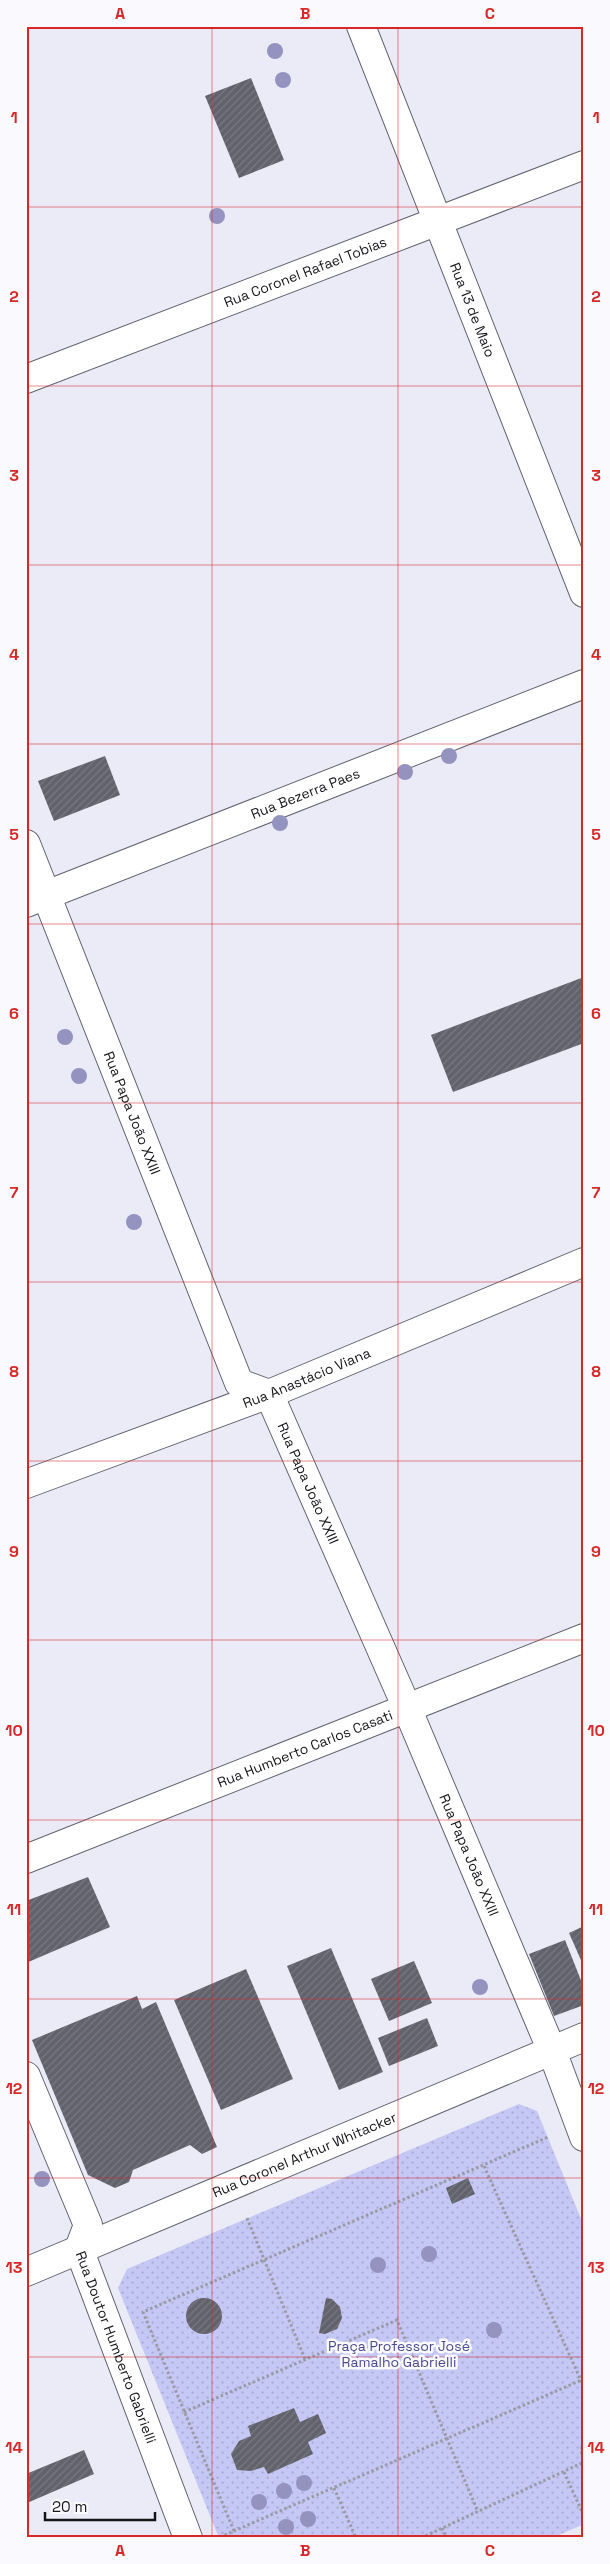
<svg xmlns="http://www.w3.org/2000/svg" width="610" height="2564" font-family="'Space Grotesk',sans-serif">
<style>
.park{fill:url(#park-dots)}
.building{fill:url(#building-hatch)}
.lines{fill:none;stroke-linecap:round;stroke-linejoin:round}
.minor-casing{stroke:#63636e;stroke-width:30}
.secondary-casing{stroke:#63636e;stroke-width:30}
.path{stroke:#9a9ba4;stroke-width:3;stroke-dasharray:2.5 2.5;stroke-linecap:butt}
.minor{stroke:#fff;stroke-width:28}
.secondary{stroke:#fff;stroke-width:28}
.tree{fill:#9492bf}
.grid{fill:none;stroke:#d62828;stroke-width:1;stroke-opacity:0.55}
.labels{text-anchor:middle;stroke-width:5;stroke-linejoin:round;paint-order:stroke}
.street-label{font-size:14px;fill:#16161a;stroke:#f9f9fe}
.park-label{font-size:14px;fill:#4d4a91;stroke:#f9f9fe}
.neatline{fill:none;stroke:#d62828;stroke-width:2}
.grid-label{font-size:16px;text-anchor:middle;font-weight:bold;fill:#d62828}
</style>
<defs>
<pattern id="park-dots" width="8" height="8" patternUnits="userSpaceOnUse" patternTransform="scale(1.25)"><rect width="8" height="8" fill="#c5c7f4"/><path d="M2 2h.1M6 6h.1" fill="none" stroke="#a8aad1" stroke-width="1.8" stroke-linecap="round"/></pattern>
<pattern id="building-hatch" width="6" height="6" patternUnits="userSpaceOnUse" patternTransform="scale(1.25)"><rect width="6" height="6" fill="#61626c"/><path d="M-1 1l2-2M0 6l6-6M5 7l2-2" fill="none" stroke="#777880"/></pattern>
</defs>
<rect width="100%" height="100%" fill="#eaebf7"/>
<polygon class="park" points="519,2104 537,2111 584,2226 584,2524 552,2538 219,2538 118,2288 127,2269"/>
<g class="building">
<polygon points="251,78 284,160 239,178 205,96"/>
<polygon points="105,756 120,795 54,821 38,781"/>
<polygon points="584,977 584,1043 453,1092 431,1035"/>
<polygon points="88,1877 110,1927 26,1963 26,1901"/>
<polygon points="584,1926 584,1967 569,1933"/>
<polygon points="565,1940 584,1988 584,2005 554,2016 529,1954"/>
<polygon points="331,1948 383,2072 339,2090 287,1966"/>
<polygon points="414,1961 432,2003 389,2021 371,1979"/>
<polygon points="246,1969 293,2079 221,2110 174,2000"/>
<polygon points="137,1996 142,2009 156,2002 217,2147 202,2154 190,2145 133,2170 129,2182 115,2188 88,2175 32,2040"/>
<polygon points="427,2018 438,2046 389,2066 378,2038"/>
<polygon points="468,2178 475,2194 452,2204 446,2188"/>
<circle cx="204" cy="2316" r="18"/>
<polygon points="326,2298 332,2299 340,2307 342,2318 337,2329 325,2334 319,2333"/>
<polygon points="294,2408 300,2422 318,2414 326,2433 308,2442 313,2454 268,2474 264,2467 251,2471 237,2470 231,2454 239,2441 251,2436 248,2426"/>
<polygon points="84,2450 94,2474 27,2503 26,2474"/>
</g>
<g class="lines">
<g class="minor-casing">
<g id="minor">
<path id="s1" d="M361,26L584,593"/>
<path id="s2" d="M26,379L584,165"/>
<path id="s3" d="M26,844L239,1383L269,1394L407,1708L552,2051L584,2137"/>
<path id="s4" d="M26,903L584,684"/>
<path id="s5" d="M26,1484L269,1394L584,1262"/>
<path id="s6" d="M26,1859L584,1638"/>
<path id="s7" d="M26,2076L88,2225L79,2249L188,2538"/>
</g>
</g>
<g class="secondary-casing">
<g id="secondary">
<path id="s8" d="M26,2272L584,2037"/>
</g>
</g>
<g class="path">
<polyline points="484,2166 584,2387"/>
<polyline points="247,2218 305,2359"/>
<polyline points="184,2412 397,2320 478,2512"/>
<polyline points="584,2442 581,2450 584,2461"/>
<polyline points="564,2472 584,2516"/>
<polyline points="334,2488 356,2538"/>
<polyline points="442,2528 447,2538"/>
<polyline points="234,2531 143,2312 548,2137"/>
<polyline points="220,2537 584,2379"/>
<polyline points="421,2538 584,2462"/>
</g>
<use href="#minor" class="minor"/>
<use href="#secondary" class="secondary"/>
</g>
<g class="tree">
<circle cx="275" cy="51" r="8"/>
<circle cx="283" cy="80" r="8"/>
<circle cx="217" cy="216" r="8"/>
<circle cx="449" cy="756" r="8"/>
<circle cx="405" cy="772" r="8"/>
<circle cx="280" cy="823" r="8"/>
<circle cx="65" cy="1037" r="8"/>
<circle cx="79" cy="1076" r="8"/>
<circle cx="134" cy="1222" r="8"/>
<circle cx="480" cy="1987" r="8"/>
<circle cx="42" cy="2179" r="8"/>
<circle cx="429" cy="2254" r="8"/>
<circle cx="378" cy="2265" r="8"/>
<circle cx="494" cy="2330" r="8"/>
<circle cx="304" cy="2483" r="8"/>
<circle cx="284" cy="2491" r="8"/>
<circle cx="259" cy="2502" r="8"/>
<circle cx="308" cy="2519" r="8"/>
<circle cx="286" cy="2527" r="8"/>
</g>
<path class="grid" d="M212,26V2538M398,26V2538M26,207H584M26,386H584M26,565H584M26,744H584M26,924H584M26,1103H584M26,1282H584M26,1461H584M26,1640H584M26,1820H584M26,1999H584M26,2178H584M26,2357H584"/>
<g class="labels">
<g class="street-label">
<text dy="5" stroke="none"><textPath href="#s2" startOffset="299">Rua Coronel Rafael Tobias</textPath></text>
<text dy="5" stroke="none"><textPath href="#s1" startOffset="305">Rua 13 de Maio</textPath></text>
<text dy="5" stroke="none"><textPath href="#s4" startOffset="300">Rua Bezerra Paes</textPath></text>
<text dy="5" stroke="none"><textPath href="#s3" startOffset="289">Rua Papa João XXIII</textPath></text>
<text dy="5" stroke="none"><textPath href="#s5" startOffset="300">Rua Anastácio Viana</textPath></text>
<text dy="5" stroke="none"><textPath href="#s3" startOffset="709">Rua Papa João XXIII</textPath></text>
<text dy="5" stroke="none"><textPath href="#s6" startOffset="300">Rua Humberto Carlos Casati</textPath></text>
<text dy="5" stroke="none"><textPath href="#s3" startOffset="1114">Rua Papa João XXIII</textPath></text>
<text dy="5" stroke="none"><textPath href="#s8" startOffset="302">Rua Coronel Arthur Whitacker</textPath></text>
<text dy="5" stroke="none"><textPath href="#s7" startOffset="292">Rua Doutor Humberto Gabrielli</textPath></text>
</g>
<g class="park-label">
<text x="399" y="2351">Praça Professor José<tspan x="399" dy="16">Ramalho Gabrielli</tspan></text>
</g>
</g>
<rect width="610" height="2564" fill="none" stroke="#f9f9fe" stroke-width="55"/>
<path d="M45 2512v8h110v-8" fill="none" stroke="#16161a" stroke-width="2.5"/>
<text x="52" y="2512" font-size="15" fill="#16161a" stroke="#f9f9fe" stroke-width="4" paint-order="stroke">20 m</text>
<rect x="28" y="28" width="554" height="2508" class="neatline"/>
<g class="grid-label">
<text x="120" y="19">A</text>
<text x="305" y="19">B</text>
<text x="490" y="19">C</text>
<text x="14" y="123">1</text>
<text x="596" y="123">1</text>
<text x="14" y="302">2</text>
<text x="596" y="302">2</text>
<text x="14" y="481">3</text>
<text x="596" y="481">3</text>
<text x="14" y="660">4</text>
<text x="596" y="660">4</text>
<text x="14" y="840">5</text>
<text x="596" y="840">5</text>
<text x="14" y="1019">6</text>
<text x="596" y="1019">6</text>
<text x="14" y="1198">7</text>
<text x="596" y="1198">7</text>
<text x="14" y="1377">8</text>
<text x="596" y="1377">8</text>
<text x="14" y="1557">9</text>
<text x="596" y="1557">9</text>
<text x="14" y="1736">10</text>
<text x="596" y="1736">10</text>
<text x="14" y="1915">11</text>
<text x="596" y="1915">11</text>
<text x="14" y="2094">12</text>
<text x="596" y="2094">12</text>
<text x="14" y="2273">13</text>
<text x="596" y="2273">13</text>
<text x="14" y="2453">14</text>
<text x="596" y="2453">14</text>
<text x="120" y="2556">A</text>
<text x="305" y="2556">B</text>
<text x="490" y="2556">C</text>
</g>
</svg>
